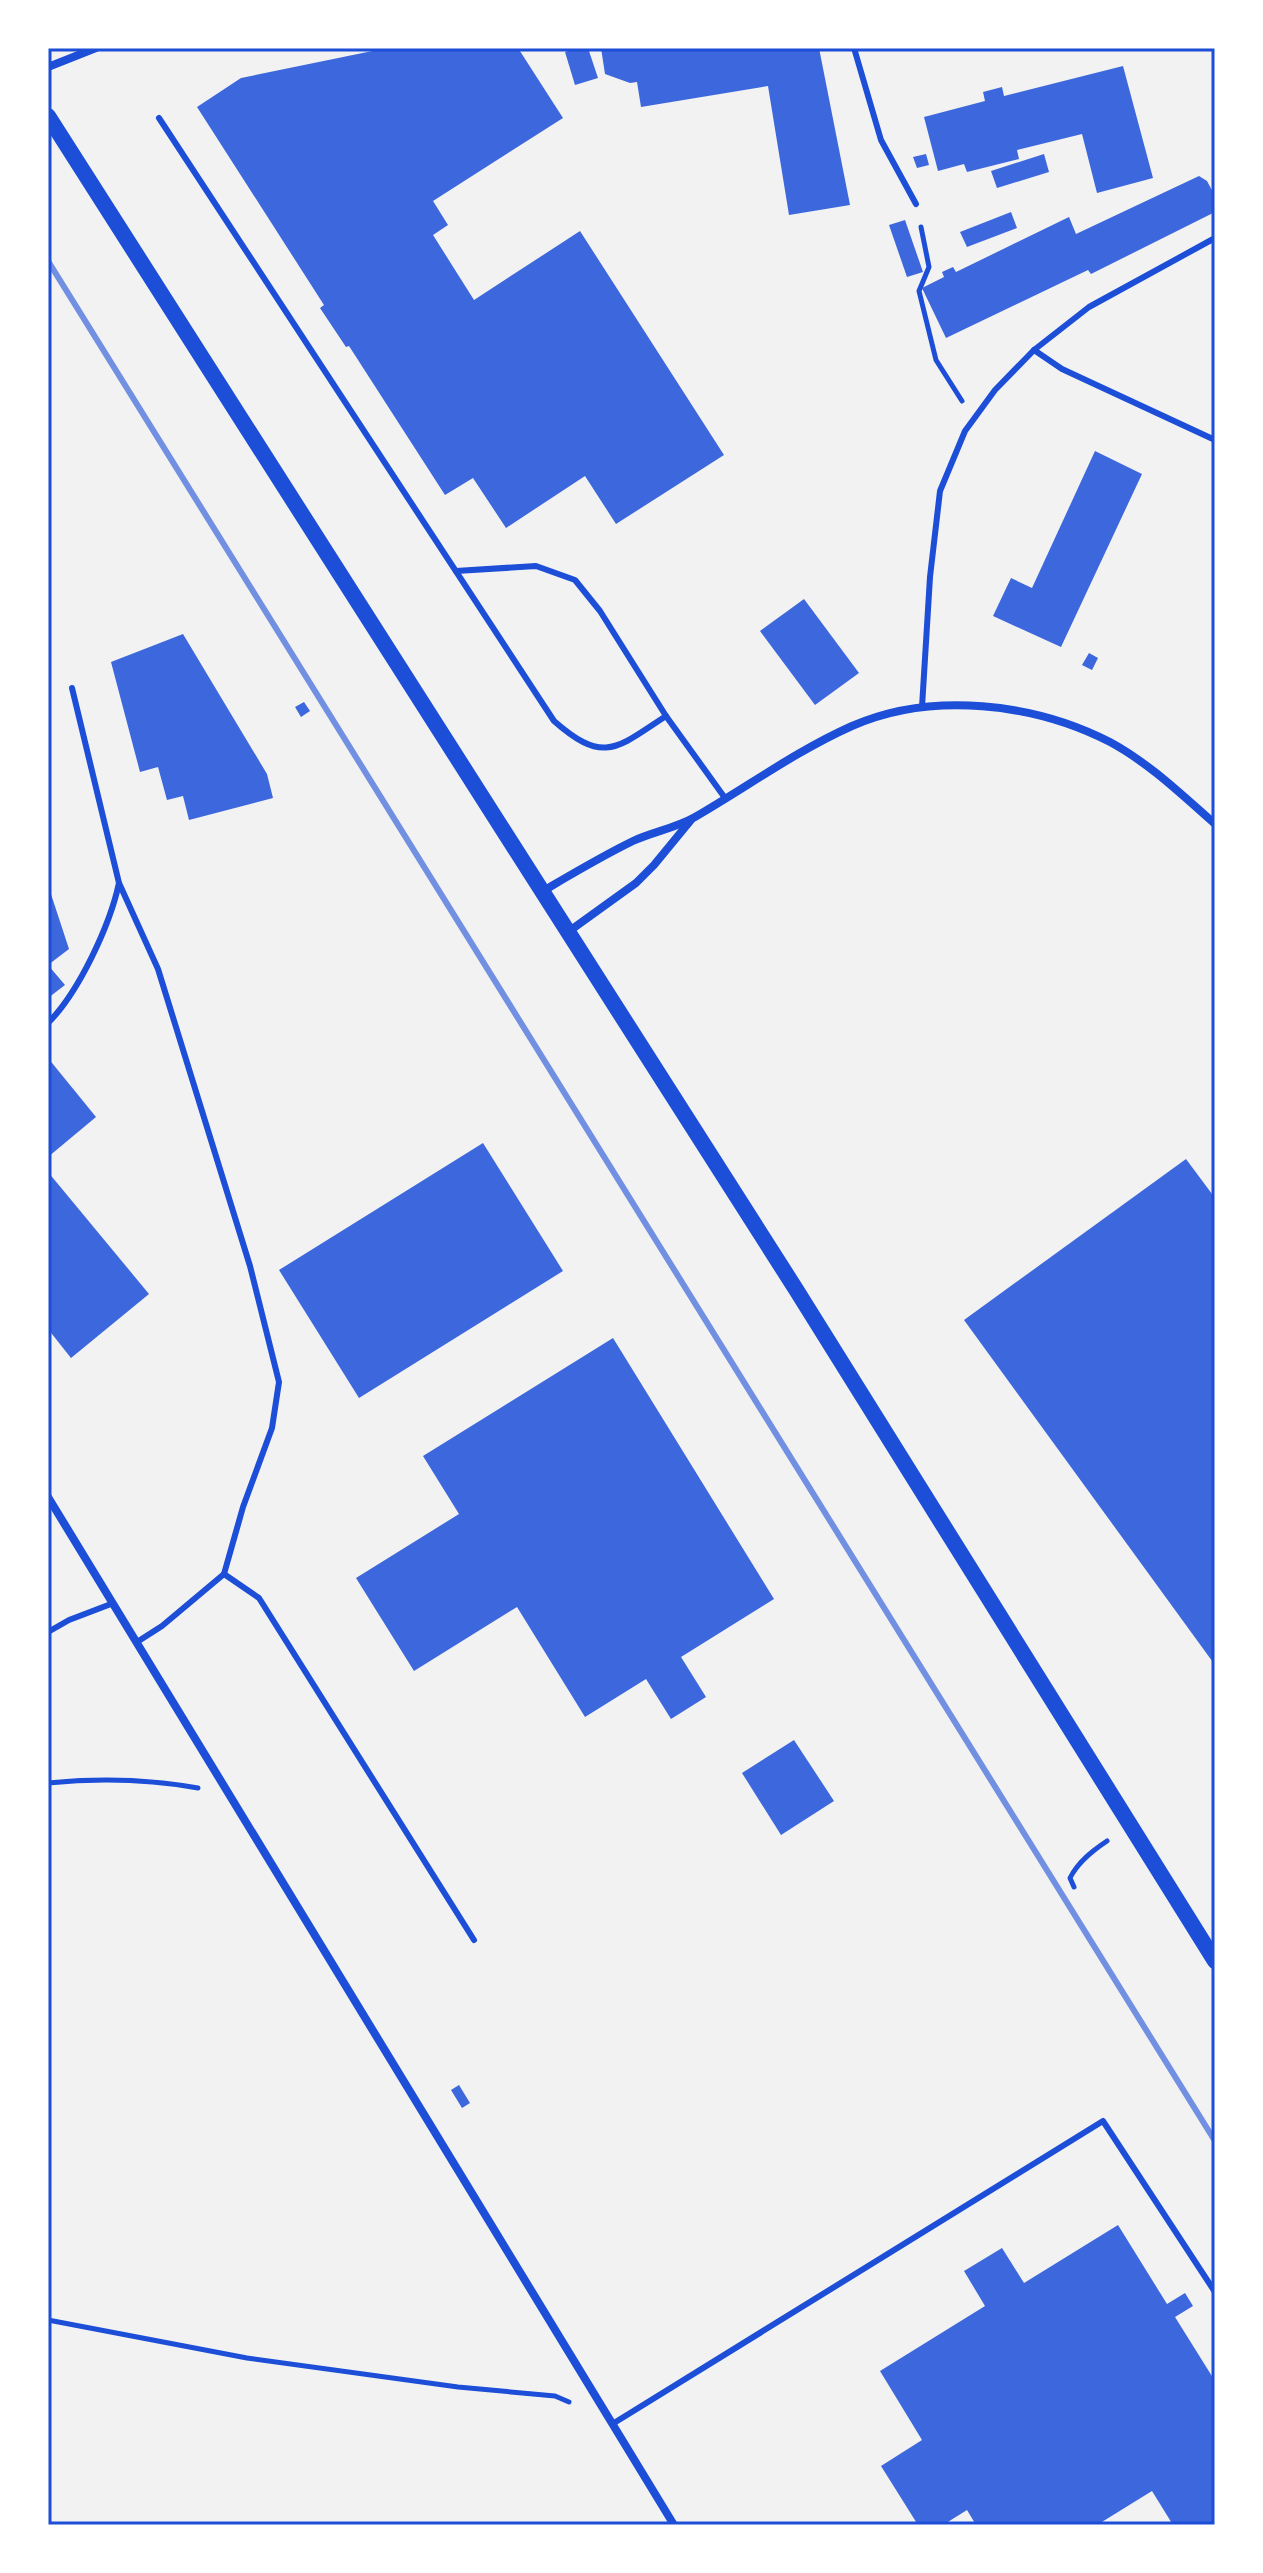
<svg xmlns="http://www.w3.org/2000/svg" width="1263" height="2573" font-family="'Asap Condensed',sans-serif">
<style>
.building{fill:#3d67dc}
.lines{fill:none;stroke-linecap:round;stroke-linejoin:round}
.path{stroke:#1d4ed8;stroke-width:5}
.service{stroke:#1d4ed8;stroke-width:6}
.minor{stroke:#1d4ed8;stroke-width:8}
.secondary{stroke:#1d4ed8;stroke-width:16}
.rail{stroke:#7290e2;stroke-width:6}
.neatline{fill:none;stroke:#1d4ed8;stroke-width:3}
</style>
<rect width="100%" height="100%" fill="#f2f2f2"/>
<g class="building">
<polygon points="387,48 518,48 563,118 433,201 448,225 433,235 474,300 580,231 724,455 616,524 585,476 506,528 473,478 445,495 349,346 346,347 320,308 324,305 197,107 241,78"/>
<polygon points="576,48 588,48 598,78 575,85 565,52"/>
<polygon points="601,48 819,48 850,205 789,215 768,86 641,107 637,82 630,83 605,74"/>
<polygon points="1123,66 1153,178 1097,193 1082,134 1017,150 1019,159 967,172 964,164 938,171 924,117 985,101 983,92 1002,87 1004,96"/>
<polygon points="926,154 929,165 917,168 913,157"/>
<polygon points="1044,154 1049,172 997,188 991,171"/>
<polygon points="1199,176 1207,181 1215,196 1215,212 1091,274 1088,270 946,338 922,288 944,277 942,272 953,267 956,272 1069,217 1076,234"/>
<polygon points="1011,212 1017,228 967,247 960,232"/>
<polygon points="905,220 923,272 907,277 889,225"/>
<polygon points="1095,451 1142,474 1061,647 993,616 1011,578 1032,588"/>
<polygon points="804,599 859,673 815,705 760,631"/>
<polygon points="183,634 267,774 273,798 189,820 183,796 167,800 158,767 140,772 111,662"/>
<polygon points="1089,653 1098,658 1092,670 1082,665"/>
<polygon points="304,702 310,711 301,717 295,707"/>
<polygon points="48,885 69,949 48,965 65,985 48,998"/>
<polygon points="48,1058 96,1117 48,1157"/>
<polygon points="483,1143 563,1271 359,1398 279,1270"/>
<polygon points="1186,1159 1215,1198 1215,1665 964,1320"/>
<polygon points="48,1172 149,1294 71,1358 48,1329"/>
<polygon points="613,1338 774,1599 681,1657 706,1697 671,1719 646,1679 585,1717 517,1607 414,1671 356,1578 459,1514 423,1456"/>
<polygon points="794,1740 834,1801 781,1835 742,1773"/>
<polygon points="459,2085 470,2103 462,2108 451,2090"/>
<polygon points="1118,2225 1167,2304 1185,2293 1193,2306 1175,2317 1215,2381 1215,2525 1173,2525 1152,2491 1097,2525 976,2525 967,2510 943,2525 918,2525 881,2466 922,2440 880,2371 985,2306 964,2271 1002,2248 1024,2283"/>
</g>
<g class="lines">
<g class="path">
<polyline points="921,227 929,267 919,291 936,360 962,401"/>
<path d="M48,1783C99,1778 147,1779 198,1788"/>
<path d="M1074,1887L1070,1878C1078,1862 1092,1851 1107,1841"/>
<polyline points="48,2320 247,2358 458,2387 555,2396 569,2402"/>
</g>
<g class="service">
<polyline points="854,48 881,140 916,204"/>
<path d="M159,118L554,721C604,765 617,748 666,716"/>
<polyline points="1034,350 1062,369 1215,440"/>
<polyline points="456,571 536,566 575,580 600,611 666,716 725,798"/>
<polyline points="922,707 930,577 940,491 965,431 995,390 1034,350 1089,307 1215,238"/>
<polyline points="119,883 158,969 250,1266 279,1382 272,1428 243,1507 224,1574 162,1626 137,1642"/>
<path d="M48,1023C79,992 110,925 119,883L72,688"/>
<polyline points="224,1574 259,1598 474,1940"/>
<polyline points="48,1632 69,1620 111,1604"/>
<polyline points="614,2423 1103,2121 1215,2292"/>
</g>
<g class="minor">
<polyline points="48,67 96,48"/>
<path d="M543,891C572,874 602,856 633,841C652,832 676,828 695,817C747,787 796,751 852,726C932,691 1034,703 1110,742C1149,763 1182,795 1215,824"/>
<polyline points="568,932 636,883 654,865 691,820"/>
<polyline points="48,1497 674,2525"/>
</g>
<polyline class="secondary" points="48,116 797,1291 1215,1961"/>
<polyline class="rail" points="48,261 1215,2141"/>
</g>
<rect width="1263" height="2573" fill="none" stroke="#ffffff" stroke-width="100"/>
<rect x="50" y="50" width="1163" height="2473" class="neatline"/>
</svg>
